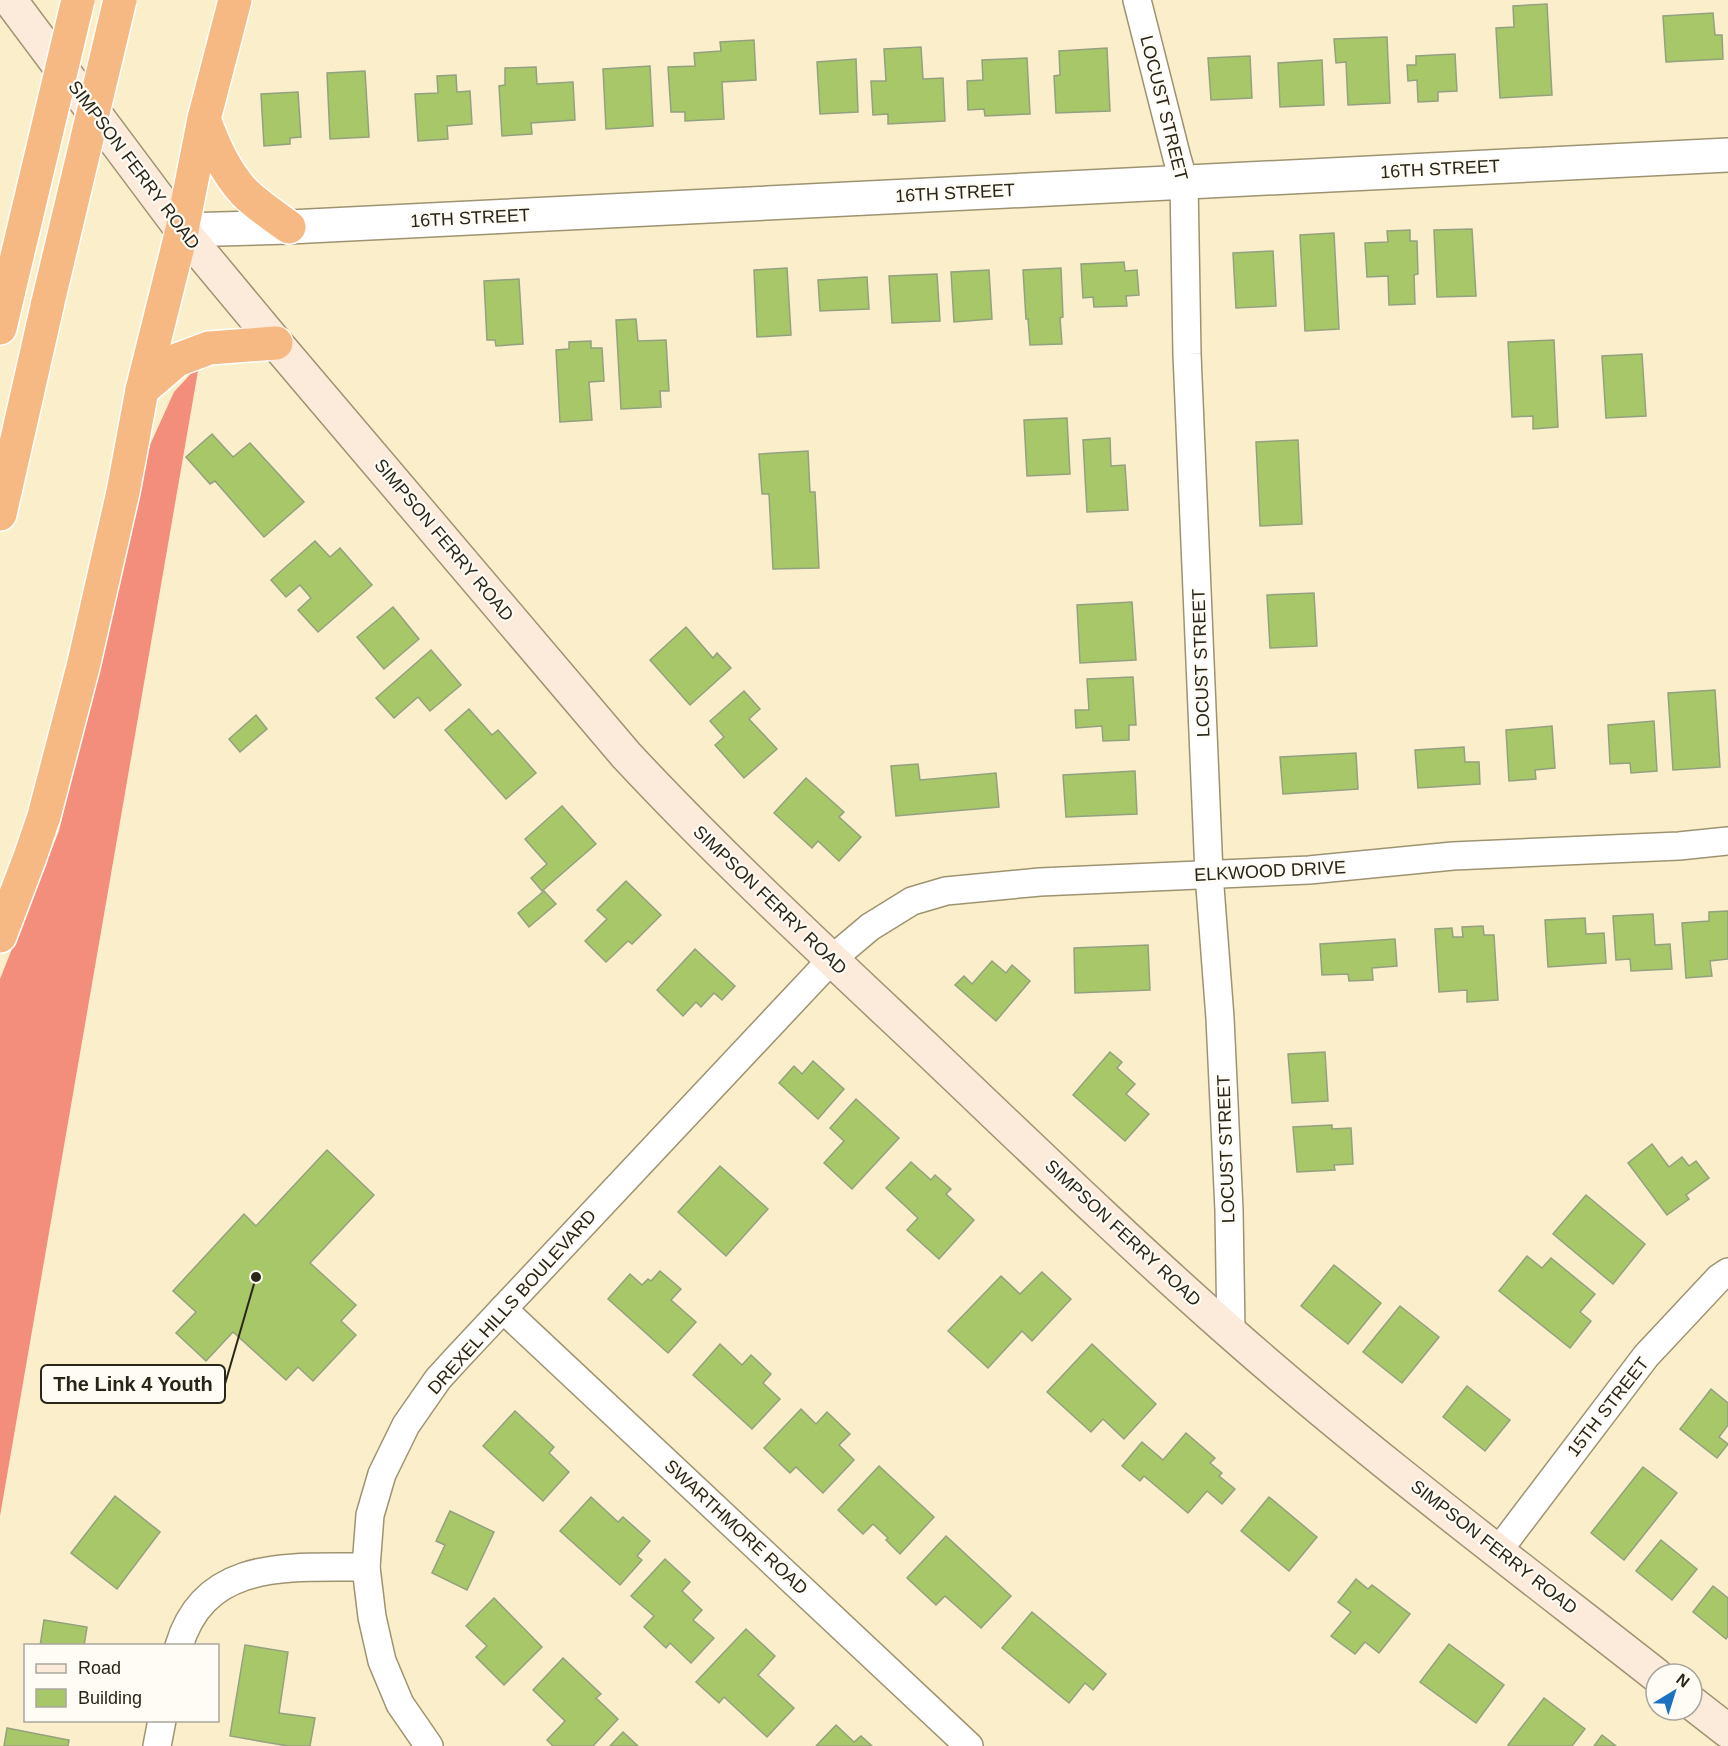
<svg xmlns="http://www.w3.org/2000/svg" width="1728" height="1746" font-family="Helvetica,sans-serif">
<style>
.forest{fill:#f38d7c}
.building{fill:#a7c768;stroke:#94a180;stroke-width:1.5}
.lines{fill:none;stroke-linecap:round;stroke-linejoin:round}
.minor-casing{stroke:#9e9371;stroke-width:30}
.tertiary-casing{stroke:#9e9371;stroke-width:36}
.secondary-casing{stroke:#9e9371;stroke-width:36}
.motorway-casing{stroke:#fff;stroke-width:36}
.minor{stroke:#fff;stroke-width:27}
.tertiary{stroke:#fff;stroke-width:33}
.secondary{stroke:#fceada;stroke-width:33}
.motorway{stroke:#f6b983;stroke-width:33}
.motorway-bridge-casing{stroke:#fff;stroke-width:36;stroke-linecap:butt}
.motorway-bridge{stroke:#f6b983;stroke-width:33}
.labels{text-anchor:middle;stroke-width:4.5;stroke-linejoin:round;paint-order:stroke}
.street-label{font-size:18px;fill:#292518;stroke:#fefcf5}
.leader{fill:none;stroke:#292518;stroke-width:2}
.callout-dot{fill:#292518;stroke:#fefcf5;stroke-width:2}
.callout{fill:#fefcf5;stroke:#292518;stroke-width:2}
.callout-label{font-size:20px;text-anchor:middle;font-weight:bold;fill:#292518}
</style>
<rect width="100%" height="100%" fill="#faefca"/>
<polygon class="forest" points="199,365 0,1516 0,979 59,831 150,445 174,392"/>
<g class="building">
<polygon points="1547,4 1552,95 1500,98 1496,28 1514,27 1513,6"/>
<polygon points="1713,13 1715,35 1722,35 1723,59 1666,62 1663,16"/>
<polygon points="1387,37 1390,103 1348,105 1346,62 1336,63 1334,39"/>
<polygon points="754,40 756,80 722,82 724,119 685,121 685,112 671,112 668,67 695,66 694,53 721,51 720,42"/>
<polygon points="921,47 923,79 943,78 945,121 888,124 888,114 873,115 871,81 886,81 884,49"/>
<polygon points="1107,48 1110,111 1056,113 1054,76 1060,75 1059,51"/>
<polygon points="1455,54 1457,91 1438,92 1438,101 1418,102 1417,80 1408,81 1407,65 1416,65 1416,56"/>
<polygon points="1250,56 1252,98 1211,100 1208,58"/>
<polygon points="1027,58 1030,114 985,116 984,109 968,110 967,81 983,80 982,60"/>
<polygon points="856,59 858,112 820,114 817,62"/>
<polygon points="1322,60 1324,105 1280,107 1278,63"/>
<polygon points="650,66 653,126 606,129 603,69"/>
<polygon points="536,67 537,84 573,82 575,120 531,123 532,134 502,136 499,86 505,85 505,68"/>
<polygon points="365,71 369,137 330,139 327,73"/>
<polygon points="456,75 457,92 470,91 472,124 447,126 448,139 418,141 415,94 438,93 437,76"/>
<polygon points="298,92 301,137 290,138 290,144 264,146 261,94"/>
<polygon points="1472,229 1476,296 1437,297 1434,230"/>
<polygon points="1410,230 1410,241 1417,241 1418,274 1414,275 1415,304 1389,305 1388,276 1367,277 1365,243 1388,242 1387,231"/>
<polygon points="1334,233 1339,329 1305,331 1300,235"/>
<polygon points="1273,251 1276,306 1236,308 1233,253"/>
<polygon points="1124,262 1125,271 1137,270 1139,295 1126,296 1127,306 1094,307 1093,297 1083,298 1081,264"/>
<polygon points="787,268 791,335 757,337 754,270"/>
<polygon points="1061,268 1063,317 1060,318 1062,344 1030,345 1028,319 1026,319 1023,270"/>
<polygon points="989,270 992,319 954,322 951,272"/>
<polygon points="937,274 940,321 892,323 889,276"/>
<polygon points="867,277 869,309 820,311 818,280"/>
<polygon points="519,279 523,344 496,346 495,340 487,340 484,281"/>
<polygon points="636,319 638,341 666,340 669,391 660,391 661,407 621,409 616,320"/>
<polygon points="1554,340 1558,427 1533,429 1533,416 1512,417 1508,342"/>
<polygon points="591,341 591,348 602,348 604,381 589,382 592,420 560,422 556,350 569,349 569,342"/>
<polygon points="1642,354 1646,416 1606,418 1602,356"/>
<polygon points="1067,418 1070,474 1027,476 1024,420"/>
<polygon points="212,434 233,457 250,443 304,502 264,537 215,481 210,484 186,457"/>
<polygon points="1110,438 1111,466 1125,465 1128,510 1087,512 1083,440"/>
<polygon points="1298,440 1302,524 1260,526 1256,442"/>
<polygon points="808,451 810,492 815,492 819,568 773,569 769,494 762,494 759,454"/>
<polygon points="315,541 330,557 340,548 372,585 318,632 298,610 311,598 300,585 286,597 271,580"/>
<polygon points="1314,593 1317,646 1270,648 1267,595"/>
<polygon points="1132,602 1136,660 1080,663 1077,605"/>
<polygon points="393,607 419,639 384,669 357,637"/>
<polygon points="686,627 713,658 717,653 731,668 690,705 650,660"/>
<polygon points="431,650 461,685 430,711 418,697 394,718 376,698"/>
<polygon points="1133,677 1136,725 1129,725 1129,740 1103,741 1102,726 1076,728 1075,710 1089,710 1087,679"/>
<polygon points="1715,690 1720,767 1673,770 1668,693"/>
<polygon points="744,691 760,709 749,719 777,749 744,778 715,745 724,737 710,721"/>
<polygon points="469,709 492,735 498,730 536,773 506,799 445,730"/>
<polygon points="256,715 267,729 240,752 229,739"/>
<polygon points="1654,721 1657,771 1631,773 1630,763 1610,764 1608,725"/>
<polygon points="1552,726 1555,768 1535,770 1536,779 1509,781 1506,730"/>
<polygon points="1464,747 1465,762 1479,762 1480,784 1418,788 1415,750"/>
<polygon points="1356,753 1358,789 1283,794 1280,757"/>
<polygon points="918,764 920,780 996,773 999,807 896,816 891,766"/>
<polygon points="1135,771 1137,814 1066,817 1063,775"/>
<polygon points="806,778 844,812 839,817 861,837 839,861 818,841 812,848 774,813"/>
<polygon points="562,806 596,844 542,891 531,878 547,864 525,839"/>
<polygon points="626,881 661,915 632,944 628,941 606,962 585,941 607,919 597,910"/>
<polygon points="544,891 556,904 529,927 518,913"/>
<polygon points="1728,911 1728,959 1710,961 1712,976 1686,978 1682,923 1709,921 1709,912"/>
<polygon points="1653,914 1655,945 1670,944 1672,969 1631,971 1630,959 1616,960 1613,916"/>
<polygon points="1585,918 1586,934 1604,933 1606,963 1548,967 1545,920"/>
<polygon points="1483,926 1484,935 1494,935 1498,1000 1467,1002 1467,990 1439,992 1435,929 1452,928 1453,937 1463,937 1462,927"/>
<polygon points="1395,939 1397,966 1372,968 1373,980 1349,981 1348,974 1322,975 1320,944"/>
<polygon points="1148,945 1150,990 1075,993 1074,948"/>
<polygon points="695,949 735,986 722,1000 714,993 701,1007 696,1002 683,1016 657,990"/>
<polygon points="992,961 1006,973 1012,965 1030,981 996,1021 955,985 964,976 972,984"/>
<polygon points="1110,1052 1122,1062 1117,1068 1135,1084 1126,1094 1149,1114 1125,1141 1073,1095"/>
<polygon points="1325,1052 1328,1101 1292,1103 1288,1054"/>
<polygon points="813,1061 844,1089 818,1119 779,1083 794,1066 802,1074"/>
<polygon points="856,1099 899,1138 852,1189 824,1163 844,1141 830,1128"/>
<polygon points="1332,1125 1332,1129 1351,1128 1353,1164 1334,1165 1335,1170 1297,1172 1293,1127"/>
<polygon points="1652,1144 1669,1167 1682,1157 1689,1166 1696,1161 1709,1178 1686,1195 1689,1199 1667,1215 1628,1163"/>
<polygon points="327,1150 374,1195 310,1263 356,1305 341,1321 356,1335 313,1381 298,1367 286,1380 233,1332 206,1361 176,1333 196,1312 173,1291 244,1214 256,1226"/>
<polygon points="911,1162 931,1180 935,1175 951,1189 946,1194 974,1220 939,1259 907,1230 918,1218 886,1188"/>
<polygon points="720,1166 768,1209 726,1256 678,1212"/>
<polygon points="1586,1195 1645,1244 1613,1284 1553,1234"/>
<polygon points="1527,1256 1542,1268 1551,1258 1595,1294 1580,1312 1591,1321 1570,1348 1499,1291"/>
<polygon points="1334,1265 1381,1303 1348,1344 1301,1306"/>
<polygon points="660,1271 681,1289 671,1300 696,1322 668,1353 608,1299 630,1274 642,1285 648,1279 651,1281"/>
<polygon points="1042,1272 1071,1299 1032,1341 1022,1331 988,1368 948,1331 1001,1276 1020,1294"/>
<polygon points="1400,1306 1439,1337 1402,1383 1363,1352"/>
<polygon points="720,1344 742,1365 751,1355 771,1374 763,1383 780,1399 752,1429 693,1375"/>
<polygon points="1092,1344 1156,1404 1124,1439 1103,1419 1091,1432 1047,1392"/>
<polygon points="1467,1386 1510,1420 1485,1451 1443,1417"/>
<polygon points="1711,1389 1728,1403 1728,1425 1719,1437 1728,1444 1717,1458 1680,1429"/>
<polygon points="801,1409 816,1424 827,1412 850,1434 839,1445 854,1460 823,1493 796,1467 790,1473 764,1448"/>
<polygon points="515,1411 554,1447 549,1453 569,1472 543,1501 483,1446"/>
<polygon points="1186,1433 1215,1458 1210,1463 1222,1473 1219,1476 1235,1489 1222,1504 1207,1491 1188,1513 1144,1476 1140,1481 1122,1466 1142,1442 1163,1460"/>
<polygon points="879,1466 934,1517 900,1554 886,1540 888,1538 873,1524 863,1534 838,1510"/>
<polygon points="1643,1467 1677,1493 1624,1560 1591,1533"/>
<polygon points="115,1496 160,1532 117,1589 71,1553"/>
<polygon points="591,1497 618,1522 623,1517 650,1541 637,1556 642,1560 620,1585 560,1531"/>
<polygon points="1269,1497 1317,1537 1289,1571 1241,1531"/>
<polygon points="450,1511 494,1532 467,1590 432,1573 445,1545 436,1541"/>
<polygon points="946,1536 1011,1596 981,1628 945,1596 936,1605 907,1578"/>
<polygon points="1661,1540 1697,1569 1672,1600 1636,1571"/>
<polygon points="665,1559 690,1582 682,1591 702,1610 693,1620 714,1638 691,1663 670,1643 666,1648 644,1627 654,1616 631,1596"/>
<polygon points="1356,1579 1368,1589 1372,1585 1410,1614 1379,1653 1365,1642 1355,1654 1331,1636 1351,1612 1338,1602"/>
<polygon points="1713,1586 1728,1598 1728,1636 1726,1639 1693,1612"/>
<polygon points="494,1598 542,1647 504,1685 476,1657 487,1646 466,1626"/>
<polygon points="1032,1612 1106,1674 1093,1690 1085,1683 1069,1703 1002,1648"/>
<polygon points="44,1620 87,1627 84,1646 40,1646"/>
<polygon points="746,1629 775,1656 758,1675 794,1708 767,1737 724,1697 719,1703 696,1682"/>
<polygon points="1449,1644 1504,1685 1476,1723 1420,1682"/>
<polygon points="245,1645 288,1652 279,1713 315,1718 310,1746 288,1746 230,1736"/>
<polygon points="563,1658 601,1694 596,1698 618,1719 593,1746 553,1746 547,1740 565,1721 533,1690"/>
<polygon points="1544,1698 1585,1729 1572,1746 1510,1746 1508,1745"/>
<polygon points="836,1725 854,1742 861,1736 872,1746 816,1746"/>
<polygon points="7,1728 69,1740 68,1746 4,1746"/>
<polygon points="623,1732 638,1746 610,1746"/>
<polygon points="1602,1735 1616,1746 1594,1746"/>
</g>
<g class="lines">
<g class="minor-casing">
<g id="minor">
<polyline points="1137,0 1177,158 1184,182 1187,354 1209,874 1220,1018 1229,1210 1231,1332"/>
<polyline points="503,1309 969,1746"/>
<polyline points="1498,1551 1646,1356 1719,1278 1728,1272"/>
<path d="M179,1646C205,1557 293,1568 366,1567"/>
<polyline points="157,1746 162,1720"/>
<polyline points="429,1746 400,1704 382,1661 372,1617 366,1567 370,1515 382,1474 406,1425 438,1379 459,1356 832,959 870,927 912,901 946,891 1040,882 1309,870 1453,856 1679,846 1728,841"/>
</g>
</g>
<g class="tertiary-casing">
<polyline id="tertiary" points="182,230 289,227 1728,155"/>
</g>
<g class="secondary-casing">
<g id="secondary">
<path d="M10,0L182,230L276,343L626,755C722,858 826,954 929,1051C1028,1145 1126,1240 1229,1331C1366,1452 1512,1562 1656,1675"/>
<polyline points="1692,1703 1728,1731"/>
</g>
</g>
<g class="motorway-casing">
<g id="motorway">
<path d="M204,119C214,146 225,171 244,192C257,205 274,216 289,227"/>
<polyline points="0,328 9,290"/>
<polyline points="142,390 177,360 209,348 276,343"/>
<polyline points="0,514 48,302"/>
<polyline points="0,936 30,857 44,816 83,667 123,492 142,390 182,230 204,119 235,0"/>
</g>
</g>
<use href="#minor" class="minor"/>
<use href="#tertiary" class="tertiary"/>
<use href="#secondary" class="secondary"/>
<use href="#motorway" class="motorway"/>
<g class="motorway-bridge-casing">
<g id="motorway-bridge">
<polyline points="9,290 78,0"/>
<polyline points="48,302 120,0"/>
</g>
</g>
<use href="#motorway-bridge" class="motorway-bridge"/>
</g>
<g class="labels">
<g class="street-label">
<text transform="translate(1164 108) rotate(76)" y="6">LOCUST STREET</text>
<text transform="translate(134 165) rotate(53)" y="6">SIMPSON FERRY ROAD</text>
<text transform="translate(1440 169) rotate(-3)" y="6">16TH STREET</text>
<text transform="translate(955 193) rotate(-3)" y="6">16TH STREET</text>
<text transform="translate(470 218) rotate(-3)" y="6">16TH STREET</text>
<text transform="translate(444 540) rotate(50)" y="6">SIMPSON FERRY ROAD</text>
<text transform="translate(1201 663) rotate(-92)" y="6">LOCUST STREET</text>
<text transform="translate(1270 871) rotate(-3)" y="6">ELKWOOD DRIVE</text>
<text transform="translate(770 900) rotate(44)" y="6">SIMPSON FERRY ROAD</text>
<text transform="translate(1226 1149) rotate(-92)" y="6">LOCUST STREET</text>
<text transform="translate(1123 1233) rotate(43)" y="6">SIMPSON FERRY ROAD</text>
<text transform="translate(512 1302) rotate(-48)" y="6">DREXEL HILLS BOULEVARD</text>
<text transform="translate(1608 1407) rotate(-52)" y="6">15TH STREET</text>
<text transform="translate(736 1527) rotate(43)" y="6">SWARTHMORE ROAD</text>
<text transform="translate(1494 1547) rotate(38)" y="6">SIMPSON FERRY ROAD</text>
</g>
</g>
<path class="leader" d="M256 1277L225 1384"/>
<circle class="callout-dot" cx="256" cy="1277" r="6"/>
<rect class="callout" x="41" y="1365" width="184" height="38" rx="6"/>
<g class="callout-label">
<text x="133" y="1391">The Link 4 Youth</text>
</g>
<rect x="24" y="1644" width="195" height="78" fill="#fefcf5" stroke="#a9a69d" stroke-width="1.5"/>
<rect x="36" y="1664" width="30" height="9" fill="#fceada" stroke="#a9a69d" stroke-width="1.5"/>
<text x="78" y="1674" font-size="18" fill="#292518">Road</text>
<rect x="36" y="1689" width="30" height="18" fill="#a7c768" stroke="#a9a69d" stroke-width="1.5"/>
<text x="78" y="1704" font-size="18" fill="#292518">Building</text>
<g transform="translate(1674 1692) rotate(38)"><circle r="28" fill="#fefcf5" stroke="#a9a69d" stroke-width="1.5"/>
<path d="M0-4.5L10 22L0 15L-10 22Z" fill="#1c72c0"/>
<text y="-9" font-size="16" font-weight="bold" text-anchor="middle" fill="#292518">N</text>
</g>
</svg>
